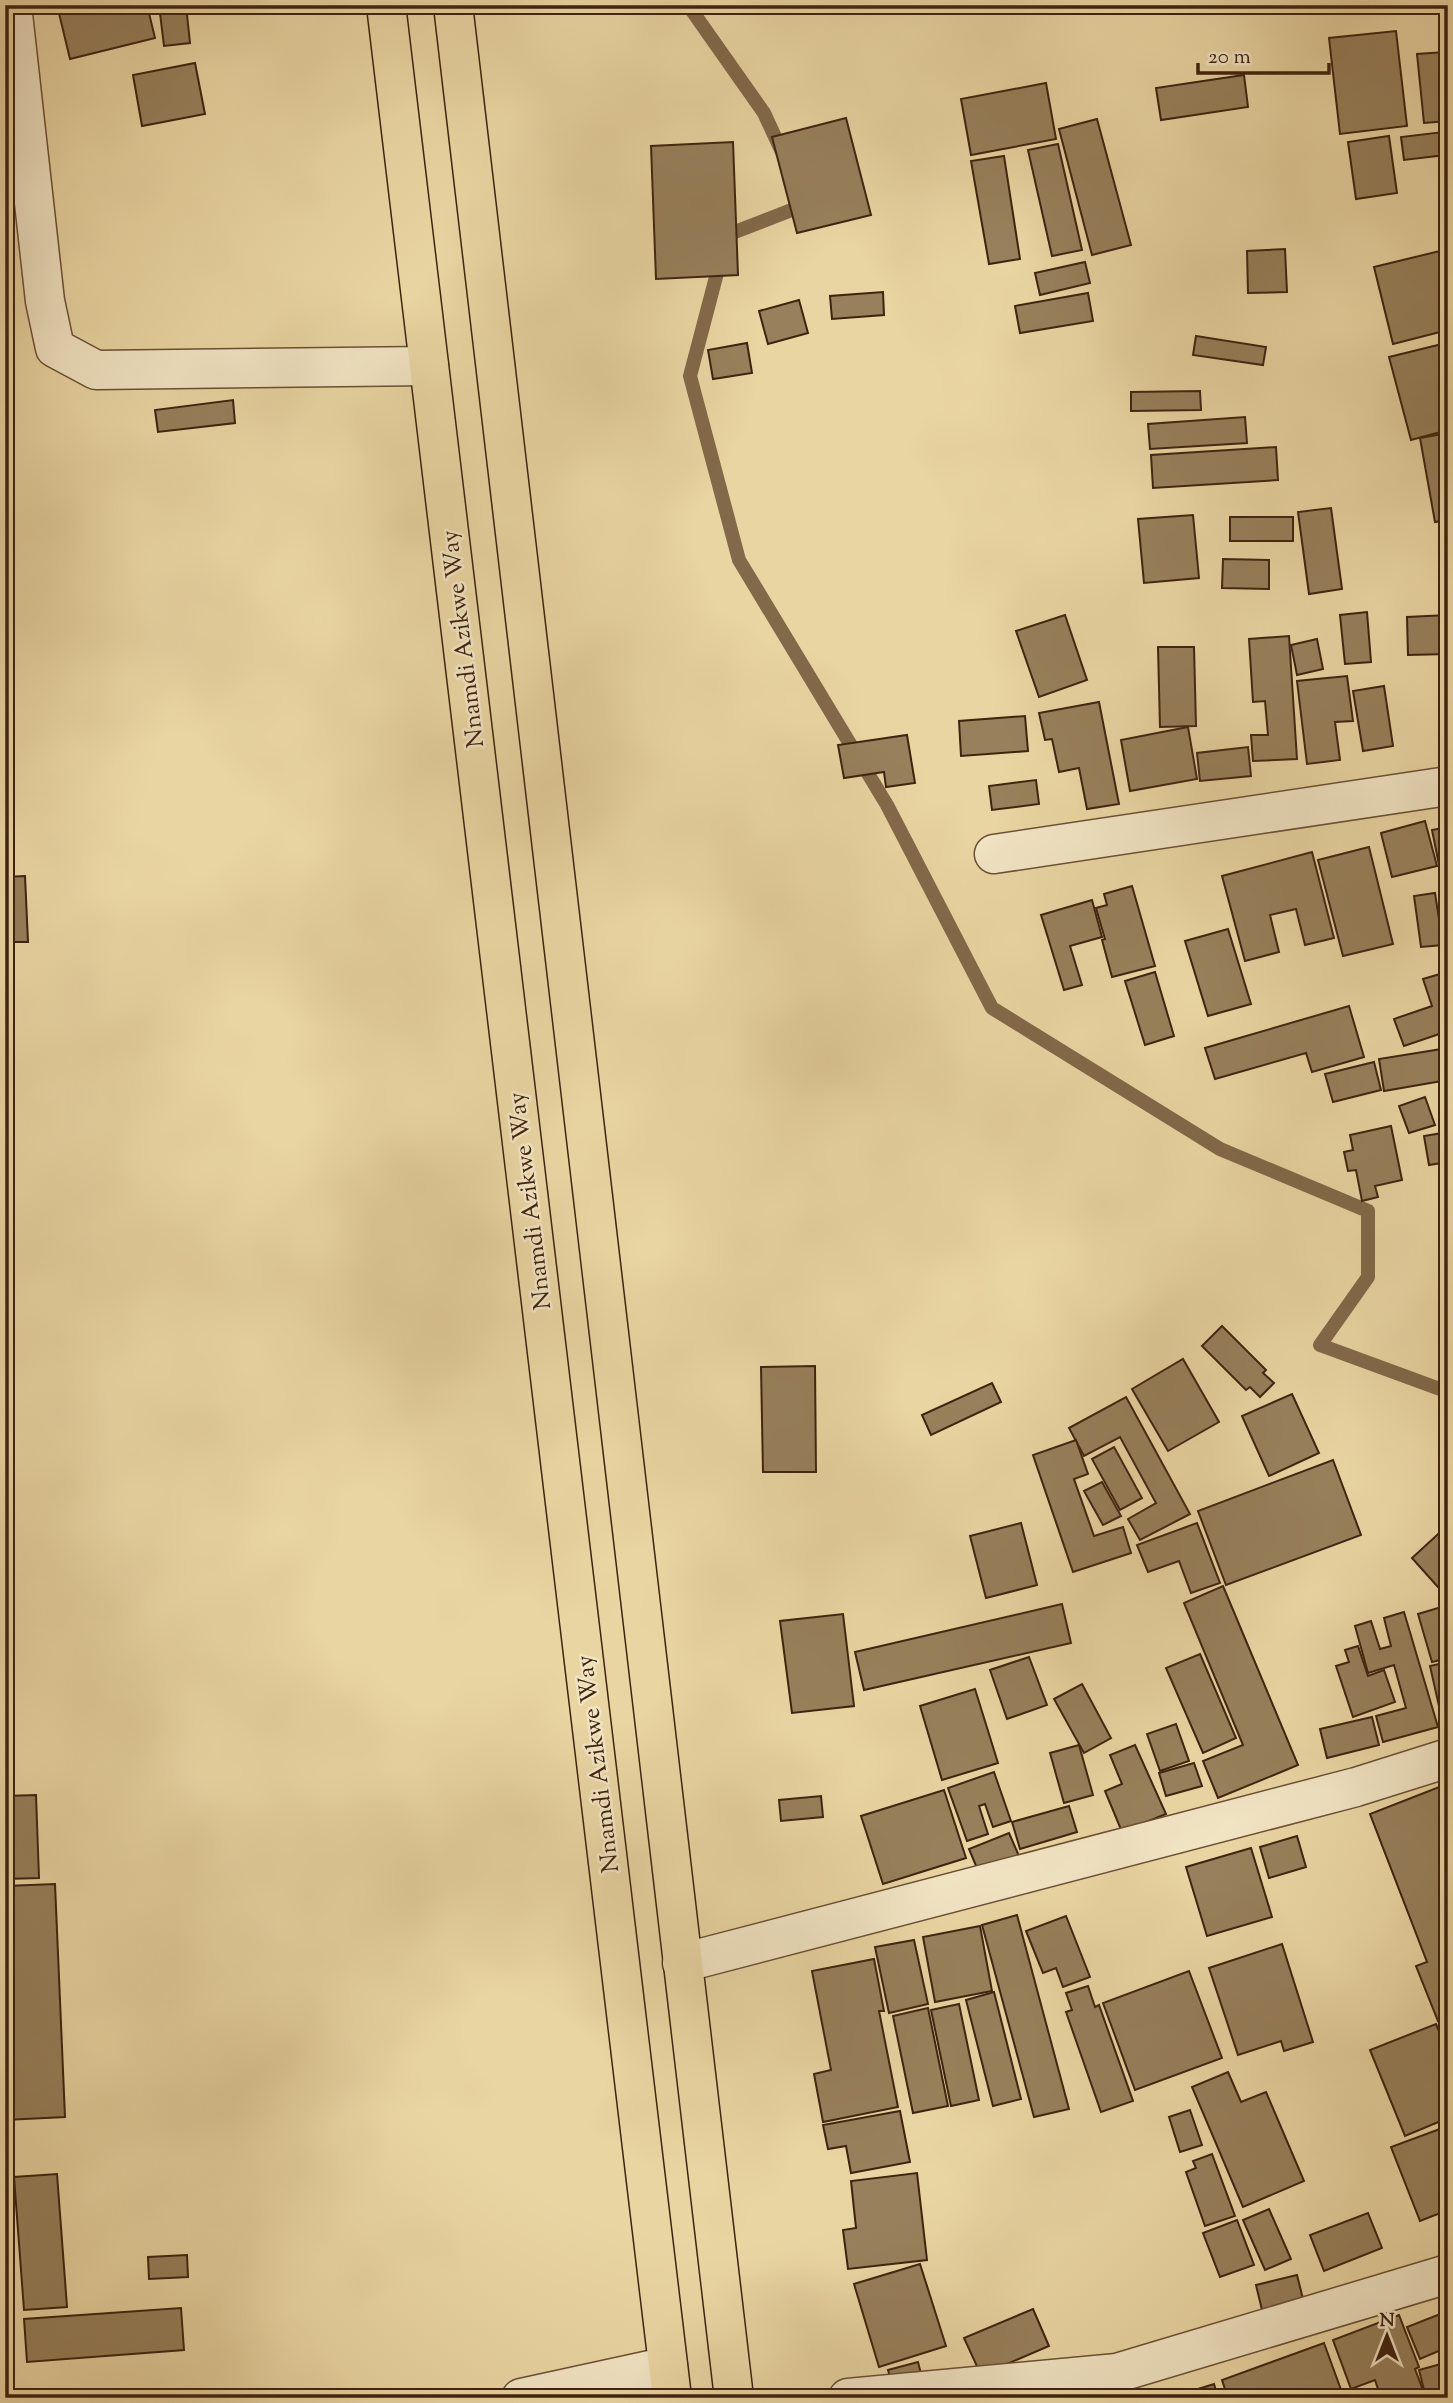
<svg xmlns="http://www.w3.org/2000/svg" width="1453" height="2403" font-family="'Sorts Mill Goudy',serif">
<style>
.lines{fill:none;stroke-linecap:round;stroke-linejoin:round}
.stream{stroke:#826949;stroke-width:14}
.building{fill:#97805b;stroke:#3f230f;stroke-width:2}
.minor-casing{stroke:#6a5034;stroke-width:41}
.highway-casing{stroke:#3f230f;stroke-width:41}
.minor{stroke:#f1e4c3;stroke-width:38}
.highway{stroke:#e9d5a2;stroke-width:38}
.labels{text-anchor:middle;stroke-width:5;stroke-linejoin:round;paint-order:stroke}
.street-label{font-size:24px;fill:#3f230f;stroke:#f1e4c3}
</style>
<rect width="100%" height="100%" fill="#e9d5a2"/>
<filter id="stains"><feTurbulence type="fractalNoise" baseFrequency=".00286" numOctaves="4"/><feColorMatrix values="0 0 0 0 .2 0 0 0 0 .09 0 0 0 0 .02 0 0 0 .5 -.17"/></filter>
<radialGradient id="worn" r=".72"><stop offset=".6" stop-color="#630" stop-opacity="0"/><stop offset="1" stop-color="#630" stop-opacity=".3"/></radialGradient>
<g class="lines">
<g class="stream">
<polyline points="688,5 764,113 782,152"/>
<polyline points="806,202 807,204 727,235 690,376 739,560 887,805 992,1008 1220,1149 1368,1211 1368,1277 1320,1345 1448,1392"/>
</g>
</g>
<g class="building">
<polygon points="57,5 147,5 155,38 70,59"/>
<polygon points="159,5 186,5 190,43 164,46"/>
<polygon points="1396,31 1407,126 1340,134 1329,38"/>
<polygon points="1445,52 1448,121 1424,123 1417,54"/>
<polygon points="195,63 205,114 142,126 133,75"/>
<polygon points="1244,75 1248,107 1161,120 1156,88"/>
<polygon points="1046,83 1056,139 971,155 961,99"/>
<polygon points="846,118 871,215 797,233 772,137"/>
<polygon points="1097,119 1131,245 1092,255 1059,129"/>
<polygon points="1443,132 1445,155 1404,160 1401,137"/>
<polygon points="1389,136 1397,193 1356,199 1348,142"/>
<polygon points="733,142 738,275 656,279 651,146"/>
<polygon points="1058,144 1082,250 1052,256 1028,150"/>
<polygon points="1004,156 1020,259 989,264 971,161"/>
<polygon points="1285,249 1287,292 1248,293 1247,251"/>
<polygon points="1448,249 1448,330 1393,344 1374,267"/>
<polygon points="1085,262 1090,283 1040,295 1035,273"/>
<polygon points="883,292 884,315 832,319 830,296"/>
<polygon points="1088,293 1093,321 1020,333 1015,306"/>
<polygon points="799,300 808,333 768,344 759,311"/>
<polygon points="1196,336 1266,347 1263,365 1193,355"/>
<polygon points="747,343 752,373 713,379 708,350"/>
<polygon points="1442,344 1448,366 1448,430 1411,440 1389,357"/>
<polygon points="1200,391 1201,410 1131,411 1131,392"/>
<polygon points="233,400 235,423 158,432 155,410"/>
<polygon points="1245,417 1247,443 1150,449 1148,424"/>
<polygon points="1448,433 1448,520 1435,522 1420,438"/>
<polygon points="1276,447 1278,480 1153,488 1151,455"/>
<polygon points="1331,508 1342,589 1309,594 1298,512"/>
<polygon points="1193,515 1199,578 1144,583 1138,519"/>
<rect x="1230" y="517" width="63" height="24"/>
<polygon points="1223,559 1269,560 1269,589 1222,588"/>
<polygon points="1367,612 1371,662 1345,664 1340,615"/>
<polygon points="1065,615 1087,680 1039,697 1016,631"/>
<polygon points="1448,615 1448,654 1408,655 1407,617"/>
<polygon points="1289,636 1297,759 1253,761 1251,735 1268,735 1265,701 1253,702 1249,639"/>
<polygon points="1317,639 1323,669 1297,675 1291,645"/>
<polygon points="1158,647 1194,647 1196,726 1160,727"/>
<polygon points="1347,676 1353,721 1335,722 1340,760 1307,764 1297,681"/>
<polygon points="1384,686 1393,746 1363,751 1353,691"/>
<polygon points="1099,702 1119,804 1087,809 1079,768 1059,772 1052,739 1045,740 1039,713"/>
<polygon points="1025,716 1028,751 961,756 959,721"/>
<polygon points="1188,727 1197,779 1130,791 1121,740"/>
<polygon points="907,735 915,783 886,787 884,772 844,778 838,745"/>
<polygon points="1248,747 1251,776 1200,781 1197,753"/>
<polygon points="1036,780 1039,804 992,810 989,786"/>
<polygon points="1425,821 1437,866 1392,877 1381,833"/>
<polygon points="1448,827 1448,884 1443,885 1432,830"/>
<polygon points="1369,847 1393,944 1343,956 1318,860"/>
<polygon points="1312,852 1334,938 1305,945 1296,909 1270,915 1279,952 1245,961 1222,876"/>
<polygon points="25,876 28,942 5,942 5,877"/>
<polygon points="1132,886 1155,966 1112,977 1102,940 1105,939 1096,908 1107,905 1104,894"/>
<polygon points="1435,893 1443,945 1421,947 1414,896"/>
<polygon points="1092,900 1102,937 1070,946 1082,985 1064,990 1041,915"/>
<polygon points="1448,900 1448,926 1442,901"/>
<polygon points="1228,929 1251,1004 1208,1016 1185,941"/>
<polygon points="1155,972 1174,1036 1145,1045 1125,981"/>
<polygon points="1440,974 1448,995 1448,1031 1404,1046 1394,1019 1432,1006 1423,979"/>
<polygon points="1349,1006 1364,1057 1312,1072 1306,1053 1215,1079 1205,1048"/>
<polygon points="1448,1048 1448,1080 1384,1091 1379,1059"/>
<polygon points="1374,1062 1381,1090 1333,1102 1325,1074"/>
<polygon points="1425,1097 1435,1125 1409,1133 1399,1106"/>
<polygon points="1391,1126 1402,1180 1375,1186 1378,1197 1362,1201 1356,1170 1348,1171 1344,1152 1353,1150 1350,1135"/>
<polygon points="1448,1132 1448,1162 1429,1165 1424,1136"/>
<polygon points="1448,1170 1448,1196 1443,1171"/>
<polygon points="1222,1326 1266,1370 1263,1373 1274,1383 1260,1397 1250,1387 1246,1390 1202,1346"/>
<polygon points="1183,1359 1219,1422 1168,1451 1132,1389"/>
<polygon points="815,1366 816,1472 763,1472 761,1367"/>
<polygon points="992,1383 1001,1402 931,1435 922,1415"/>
<polygon points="1292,1394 1319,1453 1269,1476 1242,1416"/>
<polygon points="1126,1397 1190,1514 1140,1540 1128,1519 1156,1503 1120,1437 1084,1456 1069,1428"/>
<polygon points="1076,1440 1088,1474 1074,1479 1094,1536 1123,1527 1131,1553 1073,1572 1033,1455"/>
<polygon points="1114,1447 1142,1498 1120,1510 1092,1459"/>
<polygon points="1333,1460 1361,1535 1226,1585 1198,1511"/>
<polygon points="1102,1482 1121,1516 1103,1525 1084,1491"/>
<polygon points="1021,1523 1037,1585 986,1598 970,1536"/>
<polygon points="1197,1523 1220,1583 1191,1593 1179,1561 1148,1572 1137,1545"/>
<polygon points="1448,1525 1448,1594 1446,1596 1412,1558"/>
<polygon points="1223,1586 1298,1765 1218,1798 1203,1761 1243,1745 1184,1603"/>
<polygon points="1062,1604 1071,1643 864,1690 855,1652"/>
<polygon points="1448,1605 1448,1658 1432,1662 1418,1614"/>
<polygon points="1404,1612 1438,1727 1383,1742 1376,1716 1406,1708 1394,1665 1368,1673 1355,1626 1371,1621 1380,1649 1391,1646 1384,1618"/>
<polygon points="843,1614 854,1706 792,1713 780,1621"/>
<polygon points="1358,1646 1368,1676 1384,1670 1395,1702 1353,1717 1336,1666 1349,1662 1345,1650"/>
<polygon points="1200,1654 1236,1738 1203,1753 1166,1668"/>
<polygon points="1029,1657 1047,1705 1007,1719 990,1670"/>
<polygon points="1448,1662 1448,1732 1445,1733 1430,1666"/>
<polygon points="1082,1684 1111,1738 1084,1753 1054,1699"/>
<polygon points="975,1689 998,1763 942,1780 920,1706"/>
<polygon points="1372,1717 1379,1745 1327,1758 1320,1729"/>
<polygon points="1176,1724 1189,1761 1160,1771 1147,1734"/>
<polygon points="1079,1745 1093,1795 1064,1803 1050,1753"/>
<polygon points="1135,1745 1166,1814 1122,1832 1105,1791 1122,1784 1110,1755"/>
<polygon points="1194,1763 1202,1786 1166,1796 1159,1773"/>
<polygon points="994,1772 1011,1821 993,1827 985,1804 979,1806 988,1834 967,1841 948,1788"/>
<polygon points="1447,1784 1448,2018 1438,2021 1416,1966 1427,1962 1370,1814"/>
<polygon points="944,1790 966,1858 883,1884 861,1816"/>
<polygon points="36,1795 39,1878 5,1879 5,1796"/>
<polygon points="821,1796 823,1817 781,1821 779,1800"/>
<polygon points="1069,1806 1077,1832 1020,1849 1012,1822"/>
<polygon points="1009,1833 1019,1856 979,1873 969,1849"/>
<polygon points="1297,1836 1306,1867 1269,1878 1260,1847"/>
<polygon points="1251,1848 1272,1917 1207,1936 1186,1867"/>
<polygon points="55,1884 65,2117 5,2120 5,1886"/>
<polygon points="1017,1915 1069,2109 1034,2117 982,1925"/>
<polygon points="1066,1916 1090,1977 1063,1987 1056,1968 1043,1973 1026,1931"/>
<polygon points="980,1926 992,1991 935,2002 923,1937"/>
<polygon points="914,1940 928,2004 889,2013 875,1947"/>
<polygon points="1282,1944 1313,2042 1284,2051 1281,2041 1238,2055 1209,1968"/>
<polygon points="874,1959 884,2011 879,2011 898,2107 823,2122 814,2074 831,2070 812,1971"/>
<polygon points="1189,1971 1222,2058 1135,2090 1103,2003"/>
<polygon points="1088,1986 1095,2007 1099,2005 1133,2101 1101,2112 1066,2012 1072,2010 1066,1993"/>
<polygon points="994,1992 1021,2099 993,2106 966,2000"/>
<polygon points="959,2004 979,2100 951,2106 931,2010"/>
<polygon points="928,2008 948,2106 913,2113 893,2016"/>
<polygon points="1436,2024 1448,2053 1448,2118 1405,2136 1370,2050"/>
<polygon points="1228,2072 1241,2102 1266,2092 1304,2181 1243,2207 1192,2087"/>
<polygon points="1190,2110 1202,2145 1180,2152 1169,2117"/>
<polygon points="900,2111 910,2162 851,2173 846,2146 828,2149 823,2125"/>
<polygon points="1448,2126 1448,2210 1420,2221 1391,2147"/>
<polygon points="1212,2154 1235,2216 1205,2226 1186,2172 1196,2168 1193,2161"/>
<polygon points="917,2173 927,2260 848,2269 843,2230 856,2228 851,2181"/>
<polygon points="57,2174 67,2307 24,2310 14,2177"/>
<polygon points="1269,2209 1291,2259 1265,2270 1243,2220"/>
<polygon points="1368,2213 1382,2248 1324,2271 1310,2235"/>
<polygon points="1237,2220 1254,2265 1220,2277 1203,2233"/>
<polygon points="187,2255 188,2277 149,2279 148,2257"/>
<polygon points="920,2264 946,2346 879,2367 854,2284"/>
<polygon points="1297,2275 1304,2303 1263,2314 1256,2285"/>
<polygon points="181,2308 184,2350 27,2362 24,2319"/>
<polygon points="1033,2309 1049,2346 981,2375 964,2338"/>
<polygon points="1448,2311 1448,2347 1420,2359 1407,2327"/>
<polygon points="1399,2315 1419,2367 1415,2369 1424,2393 1410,2398 1381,2398 1375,2380 1351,2389 1333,2340"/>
<polygon points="1324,2343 1344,2398 1228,2398 1222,2380"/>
<polygon points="918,2362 923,2382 894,2390 888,2370"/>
<polygon points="1448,2362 1448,2398 1426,2398 1419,2370"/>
<polygon points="1214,2384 1218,2398 1169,2398"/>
</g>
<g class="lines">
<g class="minor-casing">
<g id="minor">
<polyline points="12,5 45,301 55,348 96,370 429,366"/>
<polyline points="994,854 1448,786"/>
<polyline points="682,1963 1356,1787 1448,1758"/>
<polyline points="521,2398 668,2366"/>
<polyline points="848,2398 1117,2373 1448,2274"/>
</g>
</g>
<g class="highway-casing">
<g id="highway">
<polyline points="386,5 672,2398"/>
<polyline points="453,5 734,2398"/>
</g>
</g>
<use href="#minor" class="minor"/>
<use href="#highway" class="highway"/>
</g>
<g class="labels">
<g class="street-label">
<text transform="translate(462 639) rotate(-97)" y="8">Nnamdi Azikwe Way</text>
<text transform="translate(529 1201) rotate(-97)" y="8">Nnamdi Azikwe Way</text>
<text transform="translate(597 1764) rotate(-97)" y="8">Nnamdi Azikwe Way</text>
</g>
</g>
<rect width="1453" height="2403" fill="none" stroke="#e9d5a2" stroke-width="28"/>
<rect x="7" y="7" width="1439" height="2389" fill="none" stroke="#3f230f" stroke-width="3.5"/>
<rect x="14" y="14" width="1425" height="2375" fill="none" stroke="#3f230f" stroke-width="2"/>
<g transform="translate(1387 2336)" stroke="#f1e4c3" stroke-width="5" paint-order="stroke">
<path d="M0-5L12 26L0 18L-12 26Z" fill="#3f230f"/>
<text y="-10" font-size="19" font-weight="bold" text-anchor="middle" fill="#3f230f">N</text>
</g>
<path d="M1198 63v10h131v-10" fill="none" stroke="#3f230f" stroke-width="3.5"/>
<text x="1208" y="63" font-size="21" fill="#3f230f" stroke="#f1e4c3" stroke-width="5" paint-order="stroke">20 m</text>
<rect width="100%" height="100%" filter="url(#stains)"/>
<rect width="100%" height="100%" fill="url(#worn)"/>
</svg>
